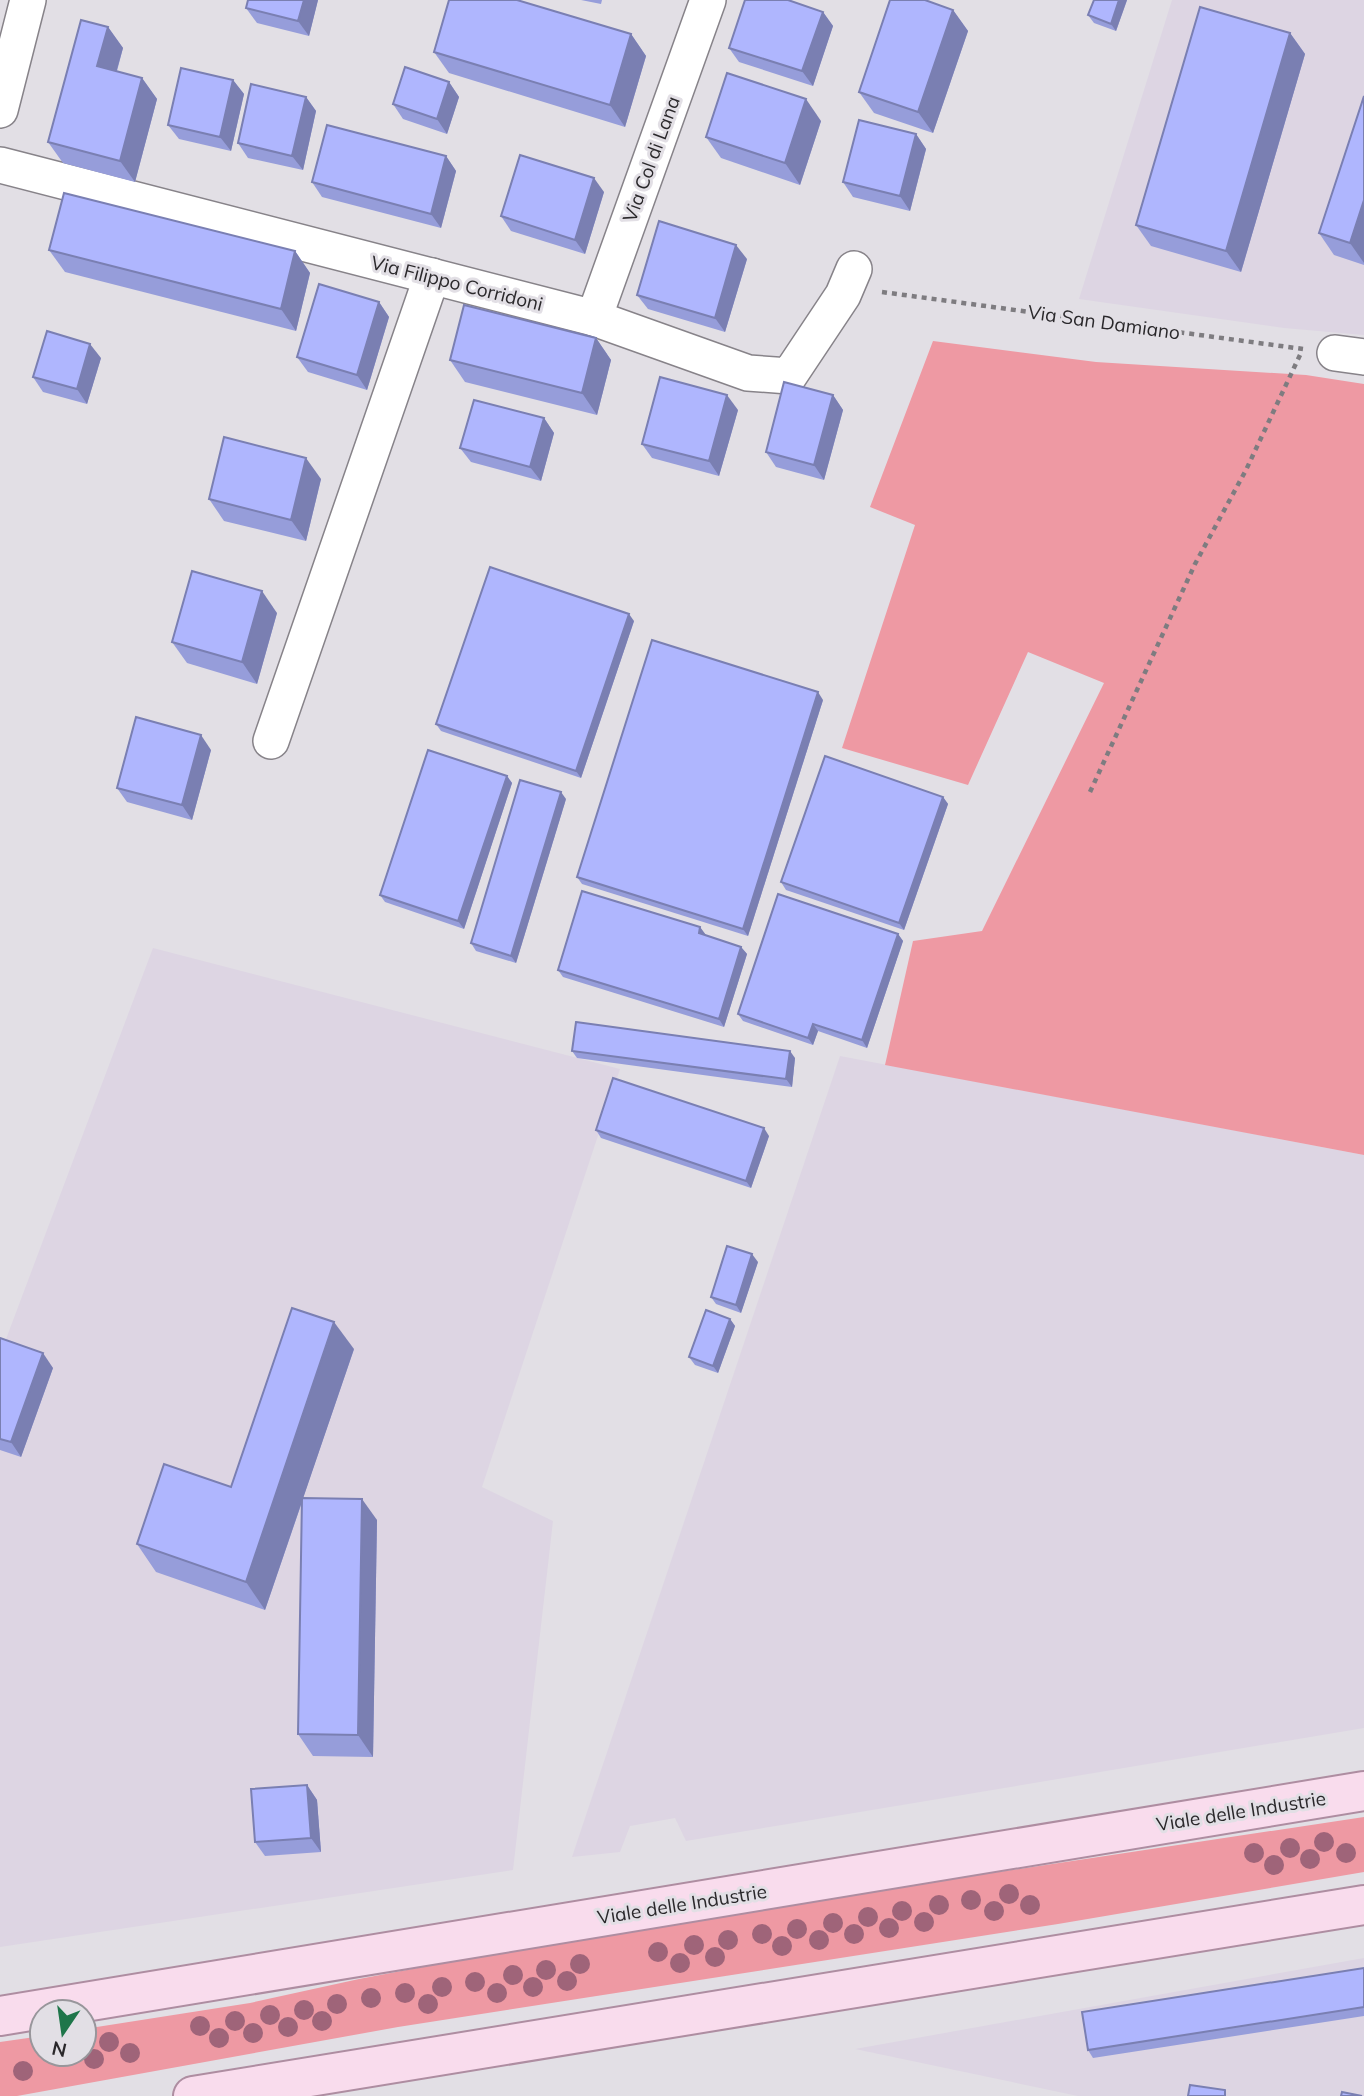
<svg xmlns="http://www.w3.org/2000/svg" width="1364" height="2096" font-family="Mulish,sans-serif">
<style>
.built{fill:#ddd5e3}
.green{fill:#ee99a3}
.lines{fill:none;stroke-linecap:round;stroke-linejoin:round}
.minor-casing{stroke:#878389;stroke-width:38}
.major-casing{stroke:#ae8da1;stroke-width:42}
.path{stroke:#7e7c80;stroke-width:4.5;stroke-dasharray:5 5;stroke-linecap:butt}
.minor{stroke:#fff;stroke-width:35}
.major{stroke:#f9dced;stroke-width:38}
.tree{fill:#9f6479}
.wall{fill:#969dda}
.shaded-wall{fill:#7a7fb2}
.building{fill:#afb6fe;stroke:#7a7fb2;stroke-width:2}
.labels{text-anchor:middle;stroke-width:6;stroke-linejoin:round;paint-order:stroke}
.street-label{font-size:19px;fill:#2a282b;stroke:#e2dfe5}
</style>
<rect width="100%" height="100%" fill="#e2dfe5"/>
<g class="built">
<polygon points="1172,0 1364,0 1364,335 1284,328 1079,299"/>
<polygon points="153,948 620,1069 482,1487 553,1521 513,1870 0,1947 0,1355"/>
<polygon points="840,1056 1364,1155 1364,1728 686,1841 675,1818 630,1826 620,1852 572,1857"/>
<polygon points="1364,1958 1364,2096 1078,2096 855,2049"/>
</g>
<g class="green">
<polygon points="933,341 1096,362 1306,375 1364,384 1364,1155 885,1065 913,941 982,931 1104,683 1028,652 968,785 842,748 915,525 870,507"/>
<polygon points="1364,1817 1364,1872 1058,1924 398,2027 17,2096 0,2096 0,2042 42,2036 42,2054 84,2054 84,2029 250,2003 359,1979 640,1926"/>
</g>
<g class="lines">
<g class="minor-casing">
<g id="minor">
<polyline points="0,110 28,0"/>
<polyline points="0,165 594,318 748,373 789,376 843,295 854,269"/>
<polyline points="594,318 708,0"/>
<polyline points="1335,353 1364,357"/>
<polyline points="271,741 432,276"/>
</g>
</g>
<g class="major-casing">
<g id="major">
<polyline points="0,2016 1364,1791"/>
<polyline points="193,2096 1364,1905"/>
</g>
</g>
<g class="path">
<polyline points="882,292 1303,349"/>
<polyline points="1090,792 1195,564 1246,470 1300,355"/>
</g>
<use href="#minor" class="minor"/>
<use href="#major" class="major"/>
</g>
<g class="tree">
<circle cx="1324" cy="1842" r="10"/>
<circle cx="1290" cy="1848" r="10"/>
<circle cx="1254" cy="1853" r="10"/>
<circle cx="1346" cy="1853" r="10"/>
<circle cx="1310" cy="1859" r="10"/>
<circle cx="1274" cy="1865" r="10"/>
<circle cx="1009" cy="1894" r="10"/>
<circle cx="971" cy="1900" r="10"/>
<circle cx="939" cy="1905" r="10"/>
<circle cx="1030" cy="1905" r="10"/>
<circle cx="902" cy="1911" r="10"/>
<circle cx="994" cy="1911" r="10"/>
<circle cx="868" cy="1917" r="10"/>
<circle cx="924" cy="1922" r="10"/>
<circle cx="833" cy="1923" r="10"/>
<circle cx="889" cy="1928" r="10"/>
<circle cx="797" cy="1929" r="10"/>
<circle cx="762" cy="1934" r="10"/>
<circle cx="854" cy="1934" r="10"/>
<circle cx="728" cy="1940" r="10"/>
<circle cx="819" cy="1940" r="10"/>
<circle cx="694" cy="1945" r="10"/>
<circle cx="782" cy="1946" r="10"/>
<circle cx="658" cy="1952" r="10"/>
<circle cx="715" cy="1957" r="10"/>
<circle cx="680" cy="1963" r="10"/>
<circle cx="580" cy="1964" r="10"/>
<circle cx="546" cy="1970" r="10"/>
<circle cx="513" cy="1975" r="10"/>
<circle cx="567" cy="1981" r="10"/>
<circle cx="475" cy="1982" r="10"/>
<circle cx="442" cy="1987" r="10"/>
<circle cx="533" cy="1987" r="10"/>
<circle cx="405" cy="1993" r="10"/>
<circle cx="497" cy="1993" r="10"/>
<circle cx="371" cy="1998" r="10"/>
<circle cx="337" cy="2004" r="10"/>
<circle cx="428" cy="2004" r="10"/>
<circle cx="304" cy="2010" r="10"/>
<circle cx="270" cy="2015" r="10"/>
<circle cx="235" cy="2021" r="10"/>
<circle cx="322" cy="2021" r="10"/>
<circle cx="200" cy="2026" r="10"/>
<circle cx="288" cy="2027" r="10"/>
<circle cx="253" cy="2033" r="10"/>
<circle cx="219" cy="2038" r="10"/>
<circle cx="109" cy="2042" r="10"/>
<circle cx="130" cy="2053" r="10"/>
<circle cx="94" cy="2059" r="10"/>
<circle cx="23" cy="2071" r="10"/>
</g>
<g class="wall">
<polygon points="248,0 318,0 309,36 257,23 246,8"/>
<polygon points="581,0 602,0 601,4"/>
<polygon points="1094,0 1127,0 1116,31 1094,23 1088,15"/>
<polygon points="953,10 968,31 933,133 874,113 859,92"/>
<polygon points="823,12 833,26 813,86 739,62 729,48"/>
<polygon points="108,27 123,48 117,71 142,78 157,99 135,182 63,163 48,142"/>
<polygon points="1290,33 1305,54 1241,272 1151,246 1136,225"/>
<polygon points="631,34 646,56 625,127 449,73 434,52"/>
<polygon points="233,80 244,94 231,151 179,139 168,125"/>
<polygon points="449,82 459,97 447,134 403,119 393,104"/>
<polygon points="1364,96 1364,265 1334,255 1319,233"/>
<polygon points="306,97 316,111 303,170 248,158 238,143"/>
<polygon points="821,121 800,185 721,158 706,137"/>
<polygon points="916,134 926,149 910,211 853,197 843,182"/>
<polygon points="446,156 456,171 441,228 322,197 312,182"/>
<polygon points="604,192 585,254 511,231 501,216"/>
<polygon points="49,250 295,251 310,273 296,331 65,272"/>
<polygon points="747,259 725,332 648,309 637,295"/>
<polygon points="379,302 389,317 367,390 308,372 297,357"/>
<polygon points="596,338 611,360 597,415 465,382 450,360"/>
<polygon points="101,358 87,404 43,392 33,377"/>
<polygon points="833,395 843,410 824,480 776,467 766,452"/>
<polygon points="738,410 719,476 652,458 642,444"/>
<polygon points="544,418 554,433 541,481 471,462 460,448"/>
<polygon points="321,479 306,541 224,521 209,499"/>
<polygon points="277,613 257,684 187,663 172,642"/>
<polygon points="634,621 581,778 441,731 436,724"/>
<polygon points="823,700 748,936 582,884 577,877"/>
<polygon points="211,750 192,820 127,802 117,788"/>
<polygon points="507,776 512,783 464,929 385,902 380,895"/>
<polygon points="943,797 948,804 904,930 786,890 781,882"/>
<polygon points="566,799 516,963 476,951 471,943"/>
<polygon points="700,927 705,935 741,947 747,954 724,1027 563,977 558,970"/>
<polygon points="898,934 903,941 867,1048 818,1031 813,1045 743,1021 738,1014"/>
<polygon points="572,1051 795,1058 792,1087 577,1058"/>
<polygon points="596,1130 769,1136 751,1188 601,1138"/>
<polygon points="758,1262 741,1313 716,1304 711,1297"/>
<polygon points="730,1319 735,1326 718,1373 695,1365 689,1357"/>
<polygon points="0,1338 53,1368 21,1457 0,1450"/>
<polygon points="354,1349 303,1498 377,1520 373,1757 313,1756 298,1734 302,1502 265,1610 156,1572 137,1544 231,1487"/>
<polygon points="307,1785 317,1800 321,1852 265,1856 255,1842"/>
<polygon points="1364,1968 1364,2016 1093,2058 1088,2050"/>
</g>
<g class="shaded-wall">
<polygon points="304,0 318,0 309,36 298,21"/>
<polygon points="1119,0 1127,0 1116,31 1111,24"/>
<polygon points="953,10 968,31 933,133 918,112"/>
<polygon points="823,12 833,26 813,86 802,71"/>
<polygon points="108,27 123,48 112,87 97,66"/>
<polygon points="1290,33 1305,54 1241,272 1226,251"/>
<polygon points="631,34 646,56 625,127 610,105"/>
<polygon points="142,78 157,99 135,182 120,161"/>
<polygon points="233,80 244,94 231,151 220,137"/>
<polygon points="449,82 459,97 447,134 437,119"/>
<polygon points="306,97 316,111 303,170 292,156"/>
<polygon points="806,99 821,121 800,185 785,163"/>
<polygon points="916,134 926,149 910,211 900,196"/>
<polygon points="446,156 456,171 441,228 431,214"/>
<polygon points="594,178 604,192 585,254 575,240"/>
<polygon points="1364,200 1364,263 1350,243"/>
<polygon points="736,245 747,259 725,332 715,318"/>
<polygon points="295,251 310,273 296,331 281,309"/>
<polygon points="379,302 389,317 367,390 357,375"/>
<polygon points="596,338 611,360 597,415 582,393"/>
<polygon points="90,344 101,358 87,404 77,389"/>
<polygon points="727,395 738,410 719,476 709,461"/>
<polygon points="833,395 843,410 824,480 814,465"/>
<polygon points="544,418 554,433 541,481 530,467"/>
<polygon points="306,458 321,479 306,541 291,520"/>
<polygon points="262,591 277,613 257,684 242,662"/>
<polygon points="629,614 634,621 581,778 576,771"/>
<polygon points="818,692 823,700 748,936 743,929"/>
<polygon points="201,735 211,750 192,820 182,805"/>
<polygon points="507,776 512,783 464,929 458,921"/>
<polygon points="561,792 566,799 516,963 511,956"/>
<polygon points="943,797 948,804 904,930 899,923"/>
<polygon points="700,927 706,935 704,941 699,933"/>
<polygon points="898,934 903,941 867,1048 862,1040"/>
<polygon points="741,947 747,954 724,1027 719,1019"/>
<polygon points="813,1024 818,1031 813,1045 808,1038"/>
<polygon points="790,1051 795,1058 792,1087 786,1079"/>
<polygon points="764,1128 769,1136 751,1188 746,1181"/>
<polygon points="752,1254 758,1262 741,1313 736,1305"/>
<polygon points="730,1319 735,1326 718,1373 713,1366"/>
<polygon points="334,1322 354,1349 265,1610 246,1582"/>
<polygon points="43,1353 53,1368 21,1457 11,1442"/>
<polygon points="362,1499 377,1520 373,1757 358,1735"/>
<polygon points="307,1785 317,1800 321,1852 311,1838"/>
</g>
<g class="building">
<polygon points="248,0 304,0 298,21 246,8"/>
<polygon points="449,0 517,0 631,34 610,105 434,52"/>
<polygon points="745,0 788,0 823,12 802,71 729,48"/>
<polygon points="890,0 925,0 953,10 918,112 859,92"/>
<polygon points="1094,0 1119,0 1111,24 1088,15"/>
<polygon points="1200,7 1290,33 1226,251 1136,225"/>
<polygon points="81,20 108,27 97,66 142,78 120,161 48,142"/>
<polygon points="405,67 449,82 437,119 393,104"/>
<polygon points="181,68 233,80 220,137 168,125"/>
<polygon points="727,73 806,99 785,163 706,137"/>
<polygon points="251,84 306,97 292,156 238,143"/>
<polygon points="1364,96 1364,200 1350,243 1319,233"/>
<polygon points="859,120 916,134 900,196 843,182"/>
<polygon points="327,125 446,156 431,214 312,182"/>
<polygon points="520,155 594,178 575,240 501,216"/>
<polygon points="64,193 295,251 281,309 49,250"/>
<polygon points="659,221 736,245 715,318 637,295"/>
<polygon points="319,284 379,302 357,375 297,357"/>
<polygon points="464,305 596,338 582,393 450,360"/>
<polygon points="47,331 90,344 77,389 33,377"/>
<polygon points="660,377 727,395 709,461 642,444"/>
<polygon points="784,382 833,395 814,465 766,452"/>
<polygon points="474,400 544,418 530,467 460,448"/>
<polygon points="224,437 306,458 291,520 209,499"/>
<polygon points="490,567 629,614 576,771 436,724"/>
<polygon points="192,571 262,591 242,662 172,642"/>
<polygon points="652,640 818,692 743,929 577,877"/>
<polygon points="136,717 201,735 182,805 117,788"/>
<polygon points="428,750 507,776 458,921 380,895"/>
<polygon points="825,756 943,797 899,923 781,882"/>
<polygon points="520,780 561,792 511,956 471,943"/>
<polygon points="582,891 700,927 699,933 741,947 719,1019 558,970"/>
<polygon points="778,894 898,934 862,1040 813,1024 808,1038 738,1014"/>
<polygon points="576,1022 790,1051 786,1079 572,1051"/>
<polygon points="613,1078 764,1128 746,1181 596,1130"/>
<polygon points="727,1246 752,1254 736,1305 711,1297"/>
<polygon points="292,1308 334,1322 246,1582 137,1544 164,1464 231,1487"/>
<polygon points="706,1310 730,1319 713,1366 689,1357"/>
<polygon points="0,1338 43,1353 11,1442 0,1439"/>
<polygon points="302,1498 362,1499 358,1735 298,1734"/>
<polygon points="307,1785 311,1838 255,1842 251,1789"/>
<polygon points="1364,1968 1364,2007 1088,2050 1082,2012"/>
<polygon points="1190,2085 1225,2090 1225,2096 1188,2096"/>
<polygon points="1342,2092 1362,2096 1341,2096"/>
</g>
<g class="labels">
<g class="street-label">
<text transform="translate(651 159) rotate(-70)" y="7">Via Col di Lana</text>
<text transform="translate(457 283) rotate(14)" y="7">Via Filippo Corridoni</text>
<text transform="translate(1104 322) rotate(8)" y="7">Via San Damiano</text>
<text transform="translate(1241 1811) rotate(-9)" y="7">Viale delle Industrie</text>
<text transform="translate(682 1904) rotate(-9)" y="7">Viale delle Industrie</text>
</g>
</g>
<g transform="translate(63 2033) rotate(193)"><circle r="33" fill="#e2dfe5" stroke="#98969b" stroke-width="2"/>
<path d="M0-5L12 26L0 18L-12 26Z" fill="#1e764a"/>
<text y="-10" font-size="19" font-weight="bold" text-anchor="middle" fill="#2a282b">N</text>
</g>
</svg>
